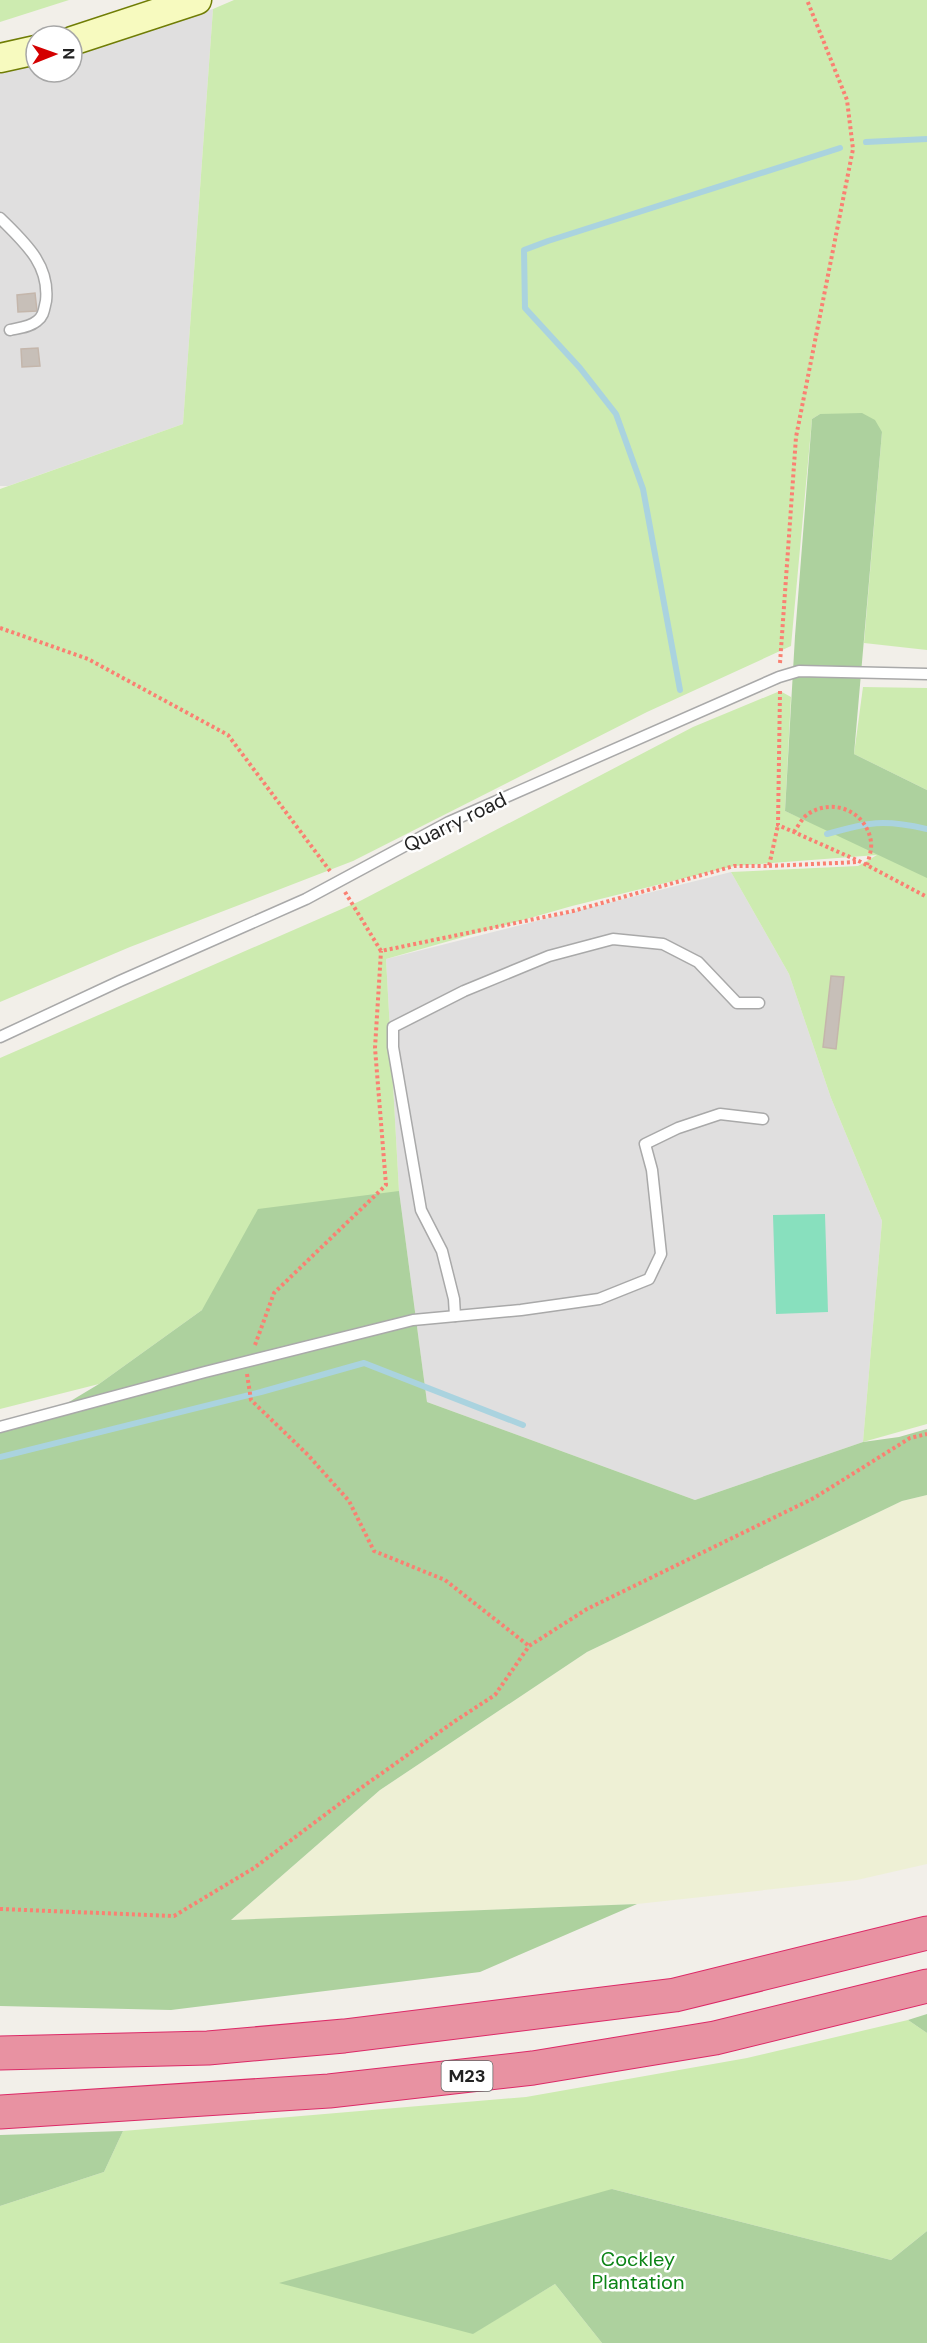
<svg xmlns="http://www.w3.org/2000/svg" width="927" height="2343" font-family="'DM Sans',sans-serif">
<style>
.residential{fill:#e0dfdf}
.farmland{fill:#eef0d5}
.grass{fill:#cdebb0}
.forest{fill:#add19e}
.pitch{fill:#88e0be}
.lines{fill:none;stroke-linecap:round;stroke-linejoin:round}
.stream{stroke:#aad3df;stroke-width:6}
.building{fill:#c7bfb8;stroke:#c4b6ab;stroke-width:1.5}
.lane-casing{stroke:#a9a9a9;stroke-width:13}
.secondary-casing{stroke:#707d05;stroke-width:31}
.highway-casing{stroke:#dc2a67;stroke-width:35}
.path{stroke:#fa8072;stroke-width:4;stroke-dasharray:3 3;stroke-linecap:butt}
.lane{stroke:#fff;stroke-width:10}
.secondary{stroke:#f7fabf;stroke-width:28}
.highway{stroke:#e892a2;stroke-width:33}
.labels{text-anchor:middle;stroke-width:5;stroke-linejoin:round;paint-order:stroke}
.shield{fill:#fff;stroke:#646464;stroke-width:1.5}
.shield-label{font-size:18px;font-weight:bold;fill:#222}
.street-label{font-size:20px;fill:#222;stroke:#fff}
.park-label{font-size:20px;fill:#0c8416;stroke:#fff}
</style>
<rect width="100%" height="100%" fill="#f2efe9"/>
<g class="residential">
<polygon points="213,9 183,424 8,486 0,486 0,72 36,61 36,72 72,72 72,50"/>
<polygon points="731,872 789,974 831,1098 882,1221 863,1442 695,1500 427,1402 399,1191 386,959"/>
</g>
<polygon class="farmland" points="927,1495 927,1864 857,1880 637,1904 230,1921 380,1790 587,1652 902,1501"/>
<g class="grass">
<polygon points="0,0 69,0 0,22"/>
<polygon points="234,0 927,0 927,650 864,643 882,432 820,414 812,419 791,646 647,712 353,861 130,947 0,1002 0,489 183,424 213,9"/>
<polygon points="863,687 927,688 927,790 854,754"/>
<polygon points="780,691 791,697 785,811 927,874 927,1424 863,1442 882,1221 831,1098 789,974 731,872 858,866 877,855 734,866 572,906 386,959 399,1191 202,1310 99,1384 0,1409 0,1058 360,901 693,727"/>
<polygon points="908,2020 927,2033 927,2231 891,2260 612,2189 472,2334 555,2284 602,2343 0,2343 0,2206 104,2172 123,2131 526,2097 747,2058"/>
</g>
<g class="forest">
<polygon points="862,413 875,420 882,432 854,754 927,790 927,878 785,811 795,636 812,419 820,414"/>
<polygon points="399,1191 427,1402 695,1500 863,1442 899,1437 927,1429 927,1495 902,1501 587,1652 380,1790 231,1920 637,1904 480,1972 171,2010 0,2006 0,1431 44,1417 99,1384 202,1310 258,1209"/>
<polygon points="927,2014 927,2033 908,2020"/>
<polygon points="123,2131 104,2172 0,2206 0,2135"/>
<polygon points="612,2189 891,2260 927,2231 927,2343 602,2343 555,2284 473,2334 279,2283"/>
</g>
<polygon class="pitch" points="825,1214 828,1312 776,1314 773,1215"/>
<g class="lines">
<g class="stream">
<polyline points="866,142 927,139"/>
<polyline points="680,690 643,489 616,414 580,368 525,308 524,250 548,241 840,148"/>
<path d="M827,834C869,822 883,819 927,829"/>
<polyline points="0,1457 261,1392 364,1363 523,1425"/>
</g>
</g>
<g class="building">
<polygon points="35,293 37,311 18,312 17,295"/>
<polygon points="38,348 40,366 22,367 21,349"/>
<polygon points="831,976 844,977 836,1049 823,1047"/>
</g>
<g class="lines">
<g class="lane-casing">
<g id="lane">
<path d="M0,218C24,242 50,264 46,301C44,309 44,316 37,321C30,327 19,328 10,330"/>
<polyline points="0,1037 120,981 306,899 449,822 779,677 799,671 927,674"/>
<polyline points="455,1316 454,1299 442,1251 421,1210 393,1047 393,1027 464,991 549,956 613,939 663,944 698,962 737,1003 759,1003"/>
<polyline points="0,1427 205,1372 413,1320 521,1310 599,1299 649,1279 661,1254 652,1170 645,1144 678,1128 720,1114 763,1119"/>
</g>
</g>
<g class="secondary-casing">
<g id="secondary">
<polyline points="72,41 197,0"/>
<polyline points="0,58 36,50"/>
</g>
</g>
<g class="highway-casing">
<g id="highway">
<polyline points="0,2053 208,2048 344,2036 675,1995 927,1933"/>
<polyline points="0,2112 329,2091 533,2068 715,2038 927,1986"/>
</g>
</g>
<g class="path">
<polyline points="0,628 88,659 228,735 330,871"/>
<polyline points="780,663 796,437 853,149 847,100 807,0"/>
<polyline points="780,691 778,825 861,862 927,897"/>
<path d="M794,832C798,826 803,817 808,814C834,797 867,812 871,842C872,849 869,858 867,865"/>
<polyline points="769,866 858,862"/>
<polyline points="345,892 381,951 573,911 734,866 769,866 778,825"/>
<polyline points="255,1345 274,1293 386,1185 375,1048 381,951"/>
<polyline points="247,1374 251,1400 308,1455 349,1501 374,1551 445,1580 529,1646"/>
<polyline points="0,1909 174,1916 254,1868 354,1793 455,1721 495,1695 529,1646 587,1609 814,1498 910,1438 927,1434"/>
</g>
<use href="#lane" class="lane"/>
<use href="#secondary" class="secondary"/>
<use href="#highway" class="highway"/>
</g>
<g class="labels">
<rect class="shield" x="441.5" y="2061" width="51" height="30" rx="4.5"/>
<g class="shield-label">
<text x="467" y="2082">M23</text>
</g>
<g class="street-label">
<text transform="translate(455 822) rotate(-26)" y="7">Quarry road</text>
</g>
<g class="park-label">
<text x="638" y="2266">Cockley<tspan x="638" dy="23">Plantation</tspan></text>
</g>
</g>
<g transform="translate(54 54) rotate(89)"><circle r="28" fill="#ffffff" stroke="#a7a7a7" stroke-width="1.5"/>
<path d="M0-4.5L10 22L0 15L-10 22Z" fill="#d40000"/>
<text y="-9" font-size="16" font-weight="bold" text-anchor="middle" fill="#222222">N</text>
</g>
</svg>
